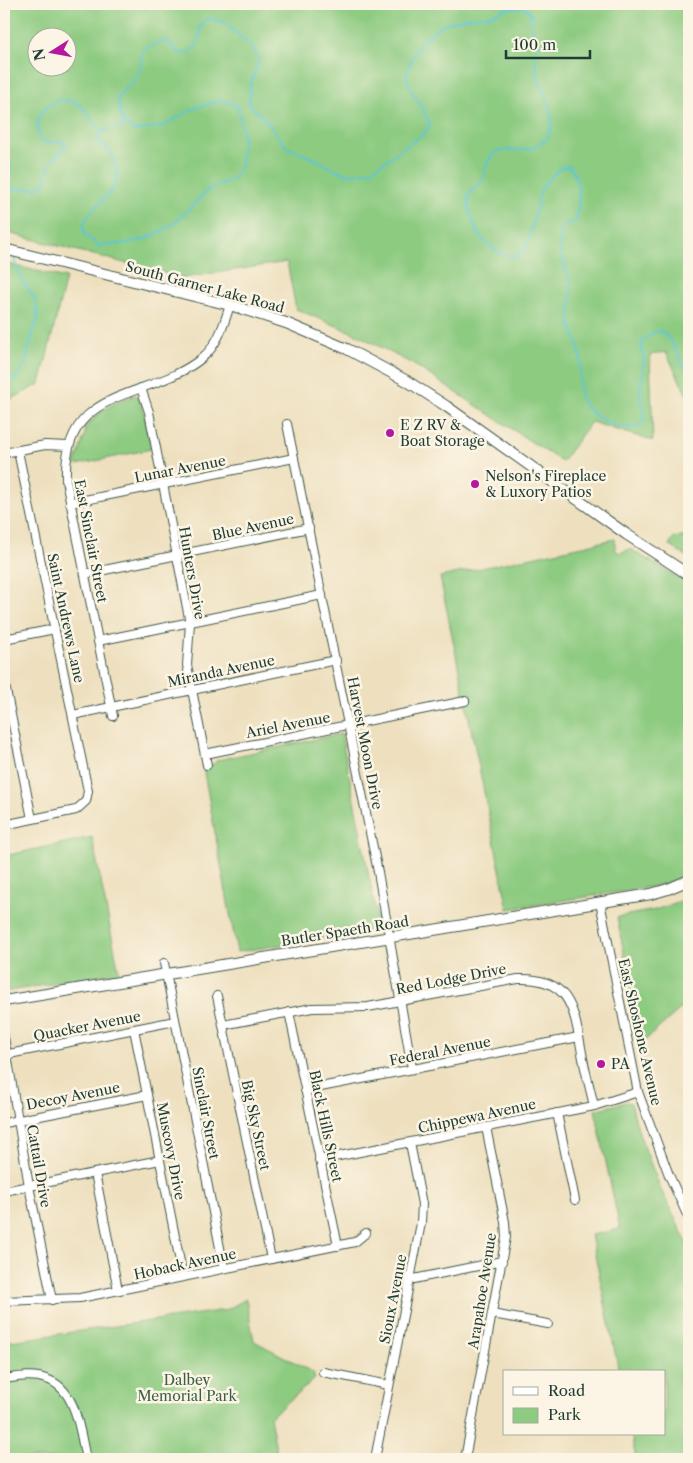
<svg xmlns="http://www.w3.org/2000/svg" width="693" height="1463" font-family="'Libre Caslon Text',serif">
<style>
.green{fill:#8dcb81;stroke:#56845a;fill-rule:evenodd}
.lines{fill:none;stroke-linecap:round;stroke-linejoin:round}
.stream{stroke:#5bc6d4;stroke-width:2}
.minor-casing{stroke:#3e5549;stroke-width:10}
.major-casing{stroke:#3e5549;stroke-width:12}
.minor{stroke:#fff;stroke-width:8}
.major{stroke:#fff;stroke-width:10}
.poi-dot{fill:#b5179e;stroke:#fcf5e5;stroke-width:2}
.labels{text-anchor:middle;stroke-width:5;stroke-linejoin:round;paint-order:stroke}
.street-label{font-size:14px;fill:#1f3d34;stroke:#fcf5e5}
.poi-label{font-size:14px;fill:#1f3d34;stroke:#fcf5e5;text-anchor:start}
.park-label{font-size:14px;fill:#3a6047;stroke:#fcf5e5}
</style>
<rect width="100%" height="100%" fill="#fcf5e5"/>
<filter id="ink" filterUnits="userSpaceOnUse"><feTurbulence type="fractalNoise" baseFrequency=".02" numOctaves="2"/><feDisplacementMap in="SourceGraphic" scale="10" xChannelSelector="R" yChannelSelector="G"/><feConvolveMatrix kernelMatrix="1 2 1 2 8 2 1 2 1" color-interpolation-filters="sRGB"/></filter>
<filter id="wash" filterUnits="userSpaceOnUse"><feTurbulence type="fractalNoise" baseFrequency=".0096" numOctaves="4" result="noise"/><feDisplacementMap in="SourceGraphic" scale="20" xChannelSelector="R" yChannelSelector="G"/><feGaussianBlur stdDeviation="1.12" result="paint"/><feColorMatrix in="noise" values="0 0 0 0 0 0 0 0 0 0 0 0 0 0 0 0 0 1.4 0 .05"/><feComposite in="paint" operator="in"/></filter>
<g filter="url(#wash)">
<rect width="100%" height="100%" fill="#eee0bf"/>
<g class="green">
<path d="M4,4H689V400L666,352L650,355L653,441L591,422L562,462L416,366L356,334L296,309L287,262L183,278L4,232ZM38,38H68V68H38Z"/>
<polygon points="4,263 66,278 40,384 4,403"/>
<path d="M136,395C145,402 148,437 151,449L77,465L75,464L85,434V428C100,410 113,402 136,395Z"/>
<polygon points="689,536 689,558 669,545 673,538"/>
<polygon points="615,539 615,550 620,553 630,549 689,584 689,872 676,880 657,886 508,909 440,577"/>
<polygon points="341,734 379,927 378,929 237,952 203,767 214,764 217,760"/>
<polygon points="92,837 119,972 4,992 4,856"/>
<polygon points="689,898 689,1001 641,1044 617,917 655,910"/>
<polygon points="626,1102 631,1103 640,1136 661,1190 689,1247 689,1453 683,1459 636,1459 631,1434 664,1434 664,1372 619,1372 591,1235 620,1229 595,1110"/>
<polygon points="246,1299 254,1341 313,1372 315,1379 270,1417 278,1459 4,1459 4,1342 226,1310"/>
</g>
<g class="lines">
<g class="stream">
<polyline points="102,131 96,138 111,153 118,172 114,188 90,213 83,224 85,235 99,246 121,244 146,239 174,224 209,189 233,179 240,169 243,134 238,106 221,100 195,108 163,126 134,131 124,123"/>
<path d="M4,158L8,160L11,167L5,179L6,184L13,189H27L40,187L45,182L49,164L66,146L64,142H45L40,139C28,109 61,90 82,107C85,109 87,114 89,117C93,122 98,126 102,131L119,128L124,123C110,84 125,99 139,72C143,66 140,57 143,49L163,41L170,43L177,52L186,54C198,48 200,40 200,27L208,18L225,23L254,49L259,61L250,86L249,104L269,124L286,147L317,160L333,169L347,174H357L372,170L424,134L430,124L421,106L411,90L406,76L412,58L422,41L443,24L465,18L491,15L505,9L524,7L532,15V30L539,42L535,56L538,78L549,105L552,122L548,138C543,141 538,146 532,148C521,153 500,146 492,155C486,161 485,173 482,180C479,186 472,189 469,194C465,203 476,234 483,240C490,247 506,259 517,256C532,253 535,199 543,186C546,182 550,179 553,175C559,169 561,167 569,166C581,180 580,203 576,221L564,224C552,243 567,267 571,287C573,299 568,312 571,325C572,333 578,341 579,350C580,355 581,360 581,365C581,376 577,387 581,399C588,418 617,428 636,428L643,421L644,410L640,394L644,360L641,348L642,341L656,331L663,332L671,341L689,375"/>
<polyline points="4,232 10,246"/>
<polyline points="4,385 15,378 25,365 31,339 38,318 35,299 20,277 13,255"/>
</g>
</g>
</g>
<g filter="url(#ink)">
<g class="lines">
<g class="minor-casing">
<g id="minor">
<polyline points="141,388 149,412 190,623 187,665 207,765"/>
<polyline points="287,424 378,872 412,1068"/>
<polyline points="4,453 45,445 68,446"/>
<polyline points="70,503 294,458"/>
<polyline points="85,574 309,528"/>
<polyline points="4,639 55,629"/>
<polyline points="98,641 322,595"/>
<polyline points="4,680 32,819"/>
<polyline points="73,715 336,660"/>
<path d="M113,716L66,480C62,384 148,402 202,358C218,345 224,324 230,305"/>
<polyline points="205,754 465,701"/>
<polyline points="4,825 76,810 86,801 88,791 18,451"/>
<polyline points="600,902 638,1092 669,1175 689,1219"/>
<polyline points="164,963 224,1268"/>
<polyline points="217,996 271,1259"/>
<polyline points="289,1012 338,1246"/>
<path d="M223,1025L312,1008L368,1007L518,979C571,977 574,1010 582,1053C585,1071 590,1088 594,1106"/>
<polyline points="134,1029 183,1277"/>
<polyline points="4,1037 29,1186 52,1300"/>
<polyline points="4,1055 175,1021"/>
<polyline points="305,1090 579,1037"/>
<polyline points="557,1113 575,1200"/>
<polyline points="4,1123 147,1095"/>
<polyline points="319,1160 594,1106 638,1092"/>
<polyline points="95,1173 118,1290"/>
<polyline points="4,1191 160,1160"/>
<polyline points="409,1280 502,1261"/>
<polyline points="4,1301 80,1298 355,1242 366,1233"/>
<polyline points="492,1314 548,1324"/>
<polyline points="323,1372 389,1385"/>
<path d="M4,1379C18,1377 33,1374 46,1379C77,1388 80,1433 86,1459"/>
<polyline points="375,1459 421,1223 422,1204 410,1143"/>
<polyline points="465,1459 506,1237 505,1222 486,1127"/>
</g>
</g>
<g class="major-casing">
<g id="major">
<polyline points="4,249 230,305 286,323 347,349 407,381 446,406 626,534 689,575"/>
<polyline points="4,1001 651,894 668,889 689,880"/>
</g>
</g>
<use href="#minor" class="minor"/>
<use href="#major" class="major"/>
</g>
</g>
<g class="poi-dot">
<circle cx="390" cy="433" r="5"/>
<circle cx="475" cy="484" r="5"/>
<circle cx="601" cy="1064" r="5"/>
</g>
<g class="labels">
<g class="street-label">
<text transform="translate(205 287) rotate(15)" y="5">South Garner Lake Road</text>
<text transform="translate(180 469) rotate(-11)" y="5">Lunar Avenue</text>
<text transform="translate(253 527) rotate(-12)" y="5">Blue Avenue</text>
<text transform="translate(91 541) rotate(79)" y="5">East Sinclair Street</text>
<text transform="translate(192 573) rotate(80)" y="5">Hunters Drive</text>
<text transform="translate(66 618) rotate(78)" y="5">Saint Andrews Lane</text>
<text transform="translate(221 671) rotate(-12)" y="5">Miranda Avenue</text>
<text transform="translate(288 725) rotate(-11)" y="5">Ariel Avenue</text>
<text transform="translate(365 743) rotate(79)" y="5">Harvest Moon Drive</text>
<text transform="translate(345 931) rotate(-9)" y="5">Butler Spaeth Road</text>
<text transform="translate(451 979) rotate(-11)" y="5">Red Lodge Drive</text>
<text transform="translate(87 1026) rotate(-11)" y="5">Quacker Avenue</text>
<text transform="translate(640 1032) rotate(77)" y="5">East Shoshone Avenue</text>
<text transform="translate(440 1051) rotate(-11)" y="5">Federal Avenue</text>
<text transform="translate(73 1096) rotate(-11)" y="5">Decoy Avenue</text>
<text transform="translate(206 1113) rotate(79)" y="5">Sinclair Street</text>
<text transform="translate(477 1116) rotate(-12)" y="5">Chippewa Avenue</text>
<text transform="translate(256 1125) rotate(78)" y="5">Big Sky Street</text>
<text transform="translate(326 1126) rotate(78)" y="5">Black Hills Street</text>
<text transform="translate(171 1151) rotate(79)" y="5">Muscovy Drive</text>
<text transform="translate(39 1166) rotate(80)" y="5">Cattail Drive</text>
<text transform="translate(185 1264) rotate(-12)" y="5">Hoback Avenue</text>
<text transform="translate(482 1291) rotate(-81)" y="5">Arapahoe Avenue</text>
<text transform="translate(393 1299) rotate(-79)" y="5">Sioux Avenue</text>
</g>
<g class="poi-label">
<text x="400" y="430">E Z RV &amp;<tspan x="400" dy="16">Boat Storage</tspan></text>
<text x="485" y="481">Nelson's Fireplace<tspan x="485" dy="16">&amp; Luxory Patios</tspan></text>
<text x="611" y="1069">PA</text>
</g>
<g class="park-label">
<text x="187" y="1385">Dalbey<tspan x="187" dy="16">Memorial Park</tspan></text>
</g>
</g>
<rect width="693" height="1463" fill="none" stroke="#fcf5e5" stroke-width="20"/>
<rect x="503" y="1370" width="162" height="65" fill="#fcf5e5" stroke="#a4ab9e"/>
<rect x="513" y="1387" width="25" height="8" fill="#ffffff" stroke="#a4ab9e"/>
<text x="548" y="1396" font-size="15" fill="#1f3d34">Road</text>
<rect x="513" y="1408" width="25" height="15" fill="#8dcb81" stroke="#a4ab9e"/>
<text x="548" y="1420" font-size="15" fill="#1f3d34">Park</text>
<g transform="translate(52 52) rotate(259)"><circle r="24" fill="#fcf5e5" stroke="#a4ab9e"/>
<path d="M0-4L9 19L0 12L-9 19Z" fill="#b5179e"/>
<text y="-8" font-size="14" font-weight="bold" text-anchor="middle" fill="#1f3d34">N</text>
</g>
<path d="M506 50v8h84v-8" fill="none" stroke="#1f3d34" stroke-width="2.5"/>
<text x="513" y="50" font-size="15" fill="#1f3d34" stroke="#fcf5e5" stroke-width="4" paint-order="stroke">100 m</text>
</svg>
